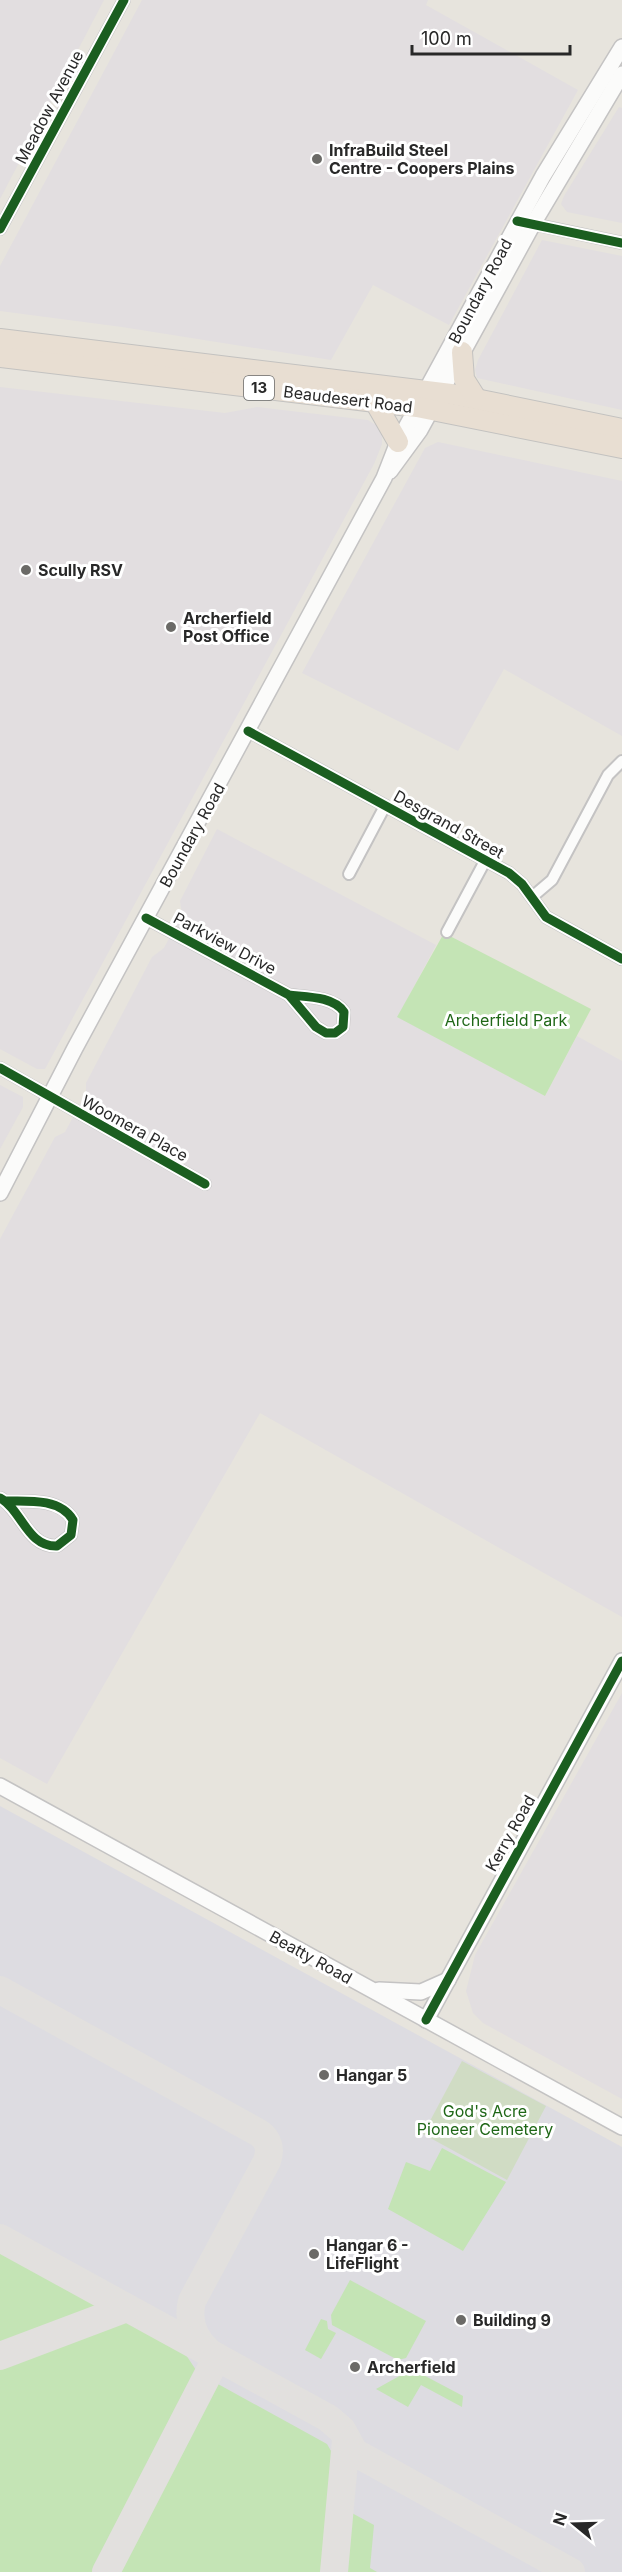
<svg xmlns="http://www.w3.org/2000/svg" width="622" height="2572" font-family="Inter,sans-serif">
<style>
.industrial{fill:#e2dee0}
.airport{fill:#dddce1}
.green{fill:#c4e4b5}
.cemetery{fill:#d0dcc4}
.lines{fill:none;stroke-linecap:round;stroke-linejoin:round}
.taxiway{stroke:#e2e0de;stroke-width:28}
.street-casing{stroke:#c4c3c3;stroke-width:14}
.secondary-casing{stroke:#c4c3c3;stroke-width:18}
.highway-casing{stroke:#c3c2c0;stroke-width:22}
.street{stroke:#fbfbfa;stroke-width:10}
.secondary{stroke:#fbfbfa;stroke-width:15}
.highway{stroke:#e8ded2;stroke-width:20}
.cycleway-casing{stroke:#fff;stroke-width:13}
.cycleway{stroke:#1b5e20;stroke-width:9}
.poi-dot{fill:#6b6a67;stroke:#fff;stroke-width:2}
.labels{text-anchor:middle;stroke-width:6;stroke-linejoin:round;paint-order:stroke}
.shield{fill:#fff;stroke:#686868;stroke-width:1.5}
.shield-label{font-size:15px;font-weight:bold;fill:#282828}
.street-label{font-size:16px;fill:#282828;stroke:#fff}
.poi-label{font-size:16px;font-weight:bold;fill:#282828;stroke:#fff;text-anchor:start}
.park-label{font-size:16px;fill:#1f6717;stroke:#fff}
</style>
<rect width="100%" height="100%" fill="#e7e4dd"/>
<g class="industrial">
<polygon points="0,0 104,0 0,199"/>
<polygon points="142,0 428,0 426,5 578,90 449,325 373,285 331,360 122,327 0,311 0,266"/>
<polygon points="619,107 622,108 622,223 567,212 561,204 564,196"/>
<polygon points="542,240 622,256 622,410 477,378 475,370 478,360"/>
<polygon points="0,387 225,413 257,407 368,420 382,429 382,444 374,464 45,1069 37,1069 0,1049"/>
<polygon points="438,442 622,481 622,736 504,669 458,751 302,673 425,448"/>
<polygon points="217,829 436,945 398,1017 545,1096 577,1036 622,1061 622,1617 260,1413 47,1784 0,1758 0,1239 55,1137 65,1132 86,1093 86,1083 152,957 164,948 182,914 180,901"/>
<polygon points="0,1085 23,1097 23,1107 0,1149"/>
<polygon points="622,1693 622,2099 483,2023 473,2013 466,1991 475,1955"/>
</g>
<polygon class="airport" points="0,1806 622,2147 622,2572 0,2572"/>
<g class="green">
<polygon points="444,933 591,1009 545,1096 397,1017"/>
<polygon points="442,2148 506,2182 463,2251 388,2209 406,2162 430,2171"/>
<polygon points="0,2249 182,2349 198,2373 327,2444 335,2458 324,2572 0,2572"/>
<polygon points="350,2280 426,2321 406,2358 398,2360 332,2325 331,2315"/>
<polygon points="321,2319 327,2321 328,2329 336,2333 321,2359 305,2350"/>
<polygon points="412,2369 463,2396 462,2407 421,2385 408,2407 376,2389"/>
<polygon points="350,2512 374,2525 370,2568 377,2572 344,2572"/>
</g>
<polygon class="cemetery" points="462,2061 546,2106 507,2180 423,2134"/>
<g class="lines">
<g class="taxiway">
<path d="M0,1990L259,2133C269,2140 271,2150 267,2161L192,2301C187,2321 194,2339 209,2352"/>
<polyline points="0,2238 328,2418 342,2430 354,2452 571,2572"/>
<polyline points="0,2356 127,2308"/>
<polyline points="106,2572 217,2357"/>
<polyline points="334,2572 346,2440"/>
</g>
<g class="street-casing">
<g id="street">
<polyline points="528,223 622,243"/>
<polyline points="0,229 124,0"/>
<polyline points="248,731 509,873 522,884 546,917 622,959"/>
<polyline points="349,874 385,806"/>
<polyline points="532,897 552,880 608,775 622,761"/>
<path d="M146,918L289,995L316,1027L326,1033H335L343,1027L344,1012C333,996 306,997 289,995"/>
<polyline points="447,932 485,861"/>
<polyline points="0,1068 205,1184"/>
<path d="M0,1498C22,1510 27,1547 57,1546L71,1535L73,1520C60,1498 27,1501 5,1501"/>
</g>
</g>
<g class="secondary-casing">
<g id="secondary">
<polyline points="390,471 420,430 533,224 622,74"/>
<polyline points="0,1193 75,1048 384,478 398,442 543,176 622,47"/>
<polyline points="0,1786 622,2127"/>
<polyline points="379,1990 421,1992 448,1980"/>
<polyline points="426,2020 622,1661"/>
</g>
</g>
<g class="highway-casing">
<g id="highway">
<polyline points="0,339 451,394 622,429"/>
<polyline points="462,352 464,379 476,398"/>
<polyline points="0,357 417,407 622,448"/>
<polyline points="375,402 398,442"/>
</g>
</g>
<use href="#street" class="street"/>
<use href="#secondary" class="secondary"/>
<use href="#highway" class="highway"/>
<g class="cycleway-casing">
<g id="cycleway">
<polyline points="517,221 622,243"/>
<polyline points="0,229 124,0"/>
<polyline points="248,731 509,873 522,884 546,917 622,959"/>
<path d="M146,918L289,995L316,1027L326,1033H335L343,1027L344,1012C333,996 306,997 289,995"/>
<polyline points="0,1068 205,1184"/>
<path d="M0,1498C22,1510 27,1547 57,1546L71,1535L73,1520C60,1498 27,1501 5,1501"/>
<polyline points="426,2020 622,1661"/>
</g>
</g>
<use href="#cycleway" class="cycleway"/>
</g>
<g class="poi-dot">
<circle cx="317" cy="159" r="6"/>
<circle cx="26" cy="570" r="6"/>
<circle cx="171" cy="627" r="6"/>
<circle cx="324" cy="2075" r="6"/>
<circle cx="314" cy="2254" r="6"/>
<circle cx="461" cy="2320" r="6"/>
<circle cx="355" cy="2367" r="6"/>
</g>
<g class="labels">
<rect class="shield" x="244" y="376" width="30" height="24" rx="4.5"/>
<g class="shield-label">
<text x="259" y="393">13</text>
</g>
<g class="street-label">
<text transform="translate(49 107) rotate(-62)" y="6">Meadow Avenue</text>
<text transform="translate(480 291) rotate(-62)" y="6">Boundary Road</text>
<text transform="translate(348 399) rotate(7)" y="6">Beaudesert Road</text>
<text transform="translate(449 824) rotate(29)" y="6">Desgrand Street</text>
<text transform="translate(192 835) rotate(-61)" y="6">Boundary Road</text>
<text transform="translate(225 943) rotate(28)" y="6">Parkview Drive</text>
<text transform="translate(135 1128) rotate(29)" y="6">Woomera Place</text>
<text transform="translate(510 1833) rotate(-61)" y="6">Kerry Road</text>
<text transform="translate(311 1957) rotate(29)" y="6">Beatty Road</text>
</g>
<g class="poi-label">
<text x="329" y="156">InfraBuild Steel<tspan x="329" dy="18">Centre - Coopers Plains</tspan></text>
<text x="38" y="576">Scully RSV</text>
<text x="183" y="624">Archerfield<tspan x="183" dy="18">Post Office</tspan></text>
<text x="336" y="2081">Hangar 5</text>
<text x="326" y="2251">Hangar 6 -<tspan x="326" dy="18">LifeFlight</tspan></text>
<text x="473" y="2326">Building 9</text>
<text x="367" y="2373">Archerfield</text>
</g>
<g class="park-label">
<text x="506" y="1026">Archerfield Park</text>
<text x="485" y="2117">God's Acre<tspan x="485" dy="18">Pioneer Cemetery</tspan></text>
</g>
</g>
<g transform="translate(574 2524) rotate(289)" stroke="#ffffff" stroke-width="4.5" paint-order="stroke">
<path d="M0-4.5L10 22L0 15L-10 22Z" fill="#282828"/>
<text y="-9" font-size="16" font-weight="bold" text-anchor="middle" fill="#282828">N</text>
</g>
<path d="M412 45v9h158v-9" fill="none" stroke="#282828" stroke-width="3"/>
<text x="421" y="45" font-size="18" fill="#282828" stroke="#ffffff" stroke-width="4.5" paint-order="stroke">100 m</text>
</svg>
